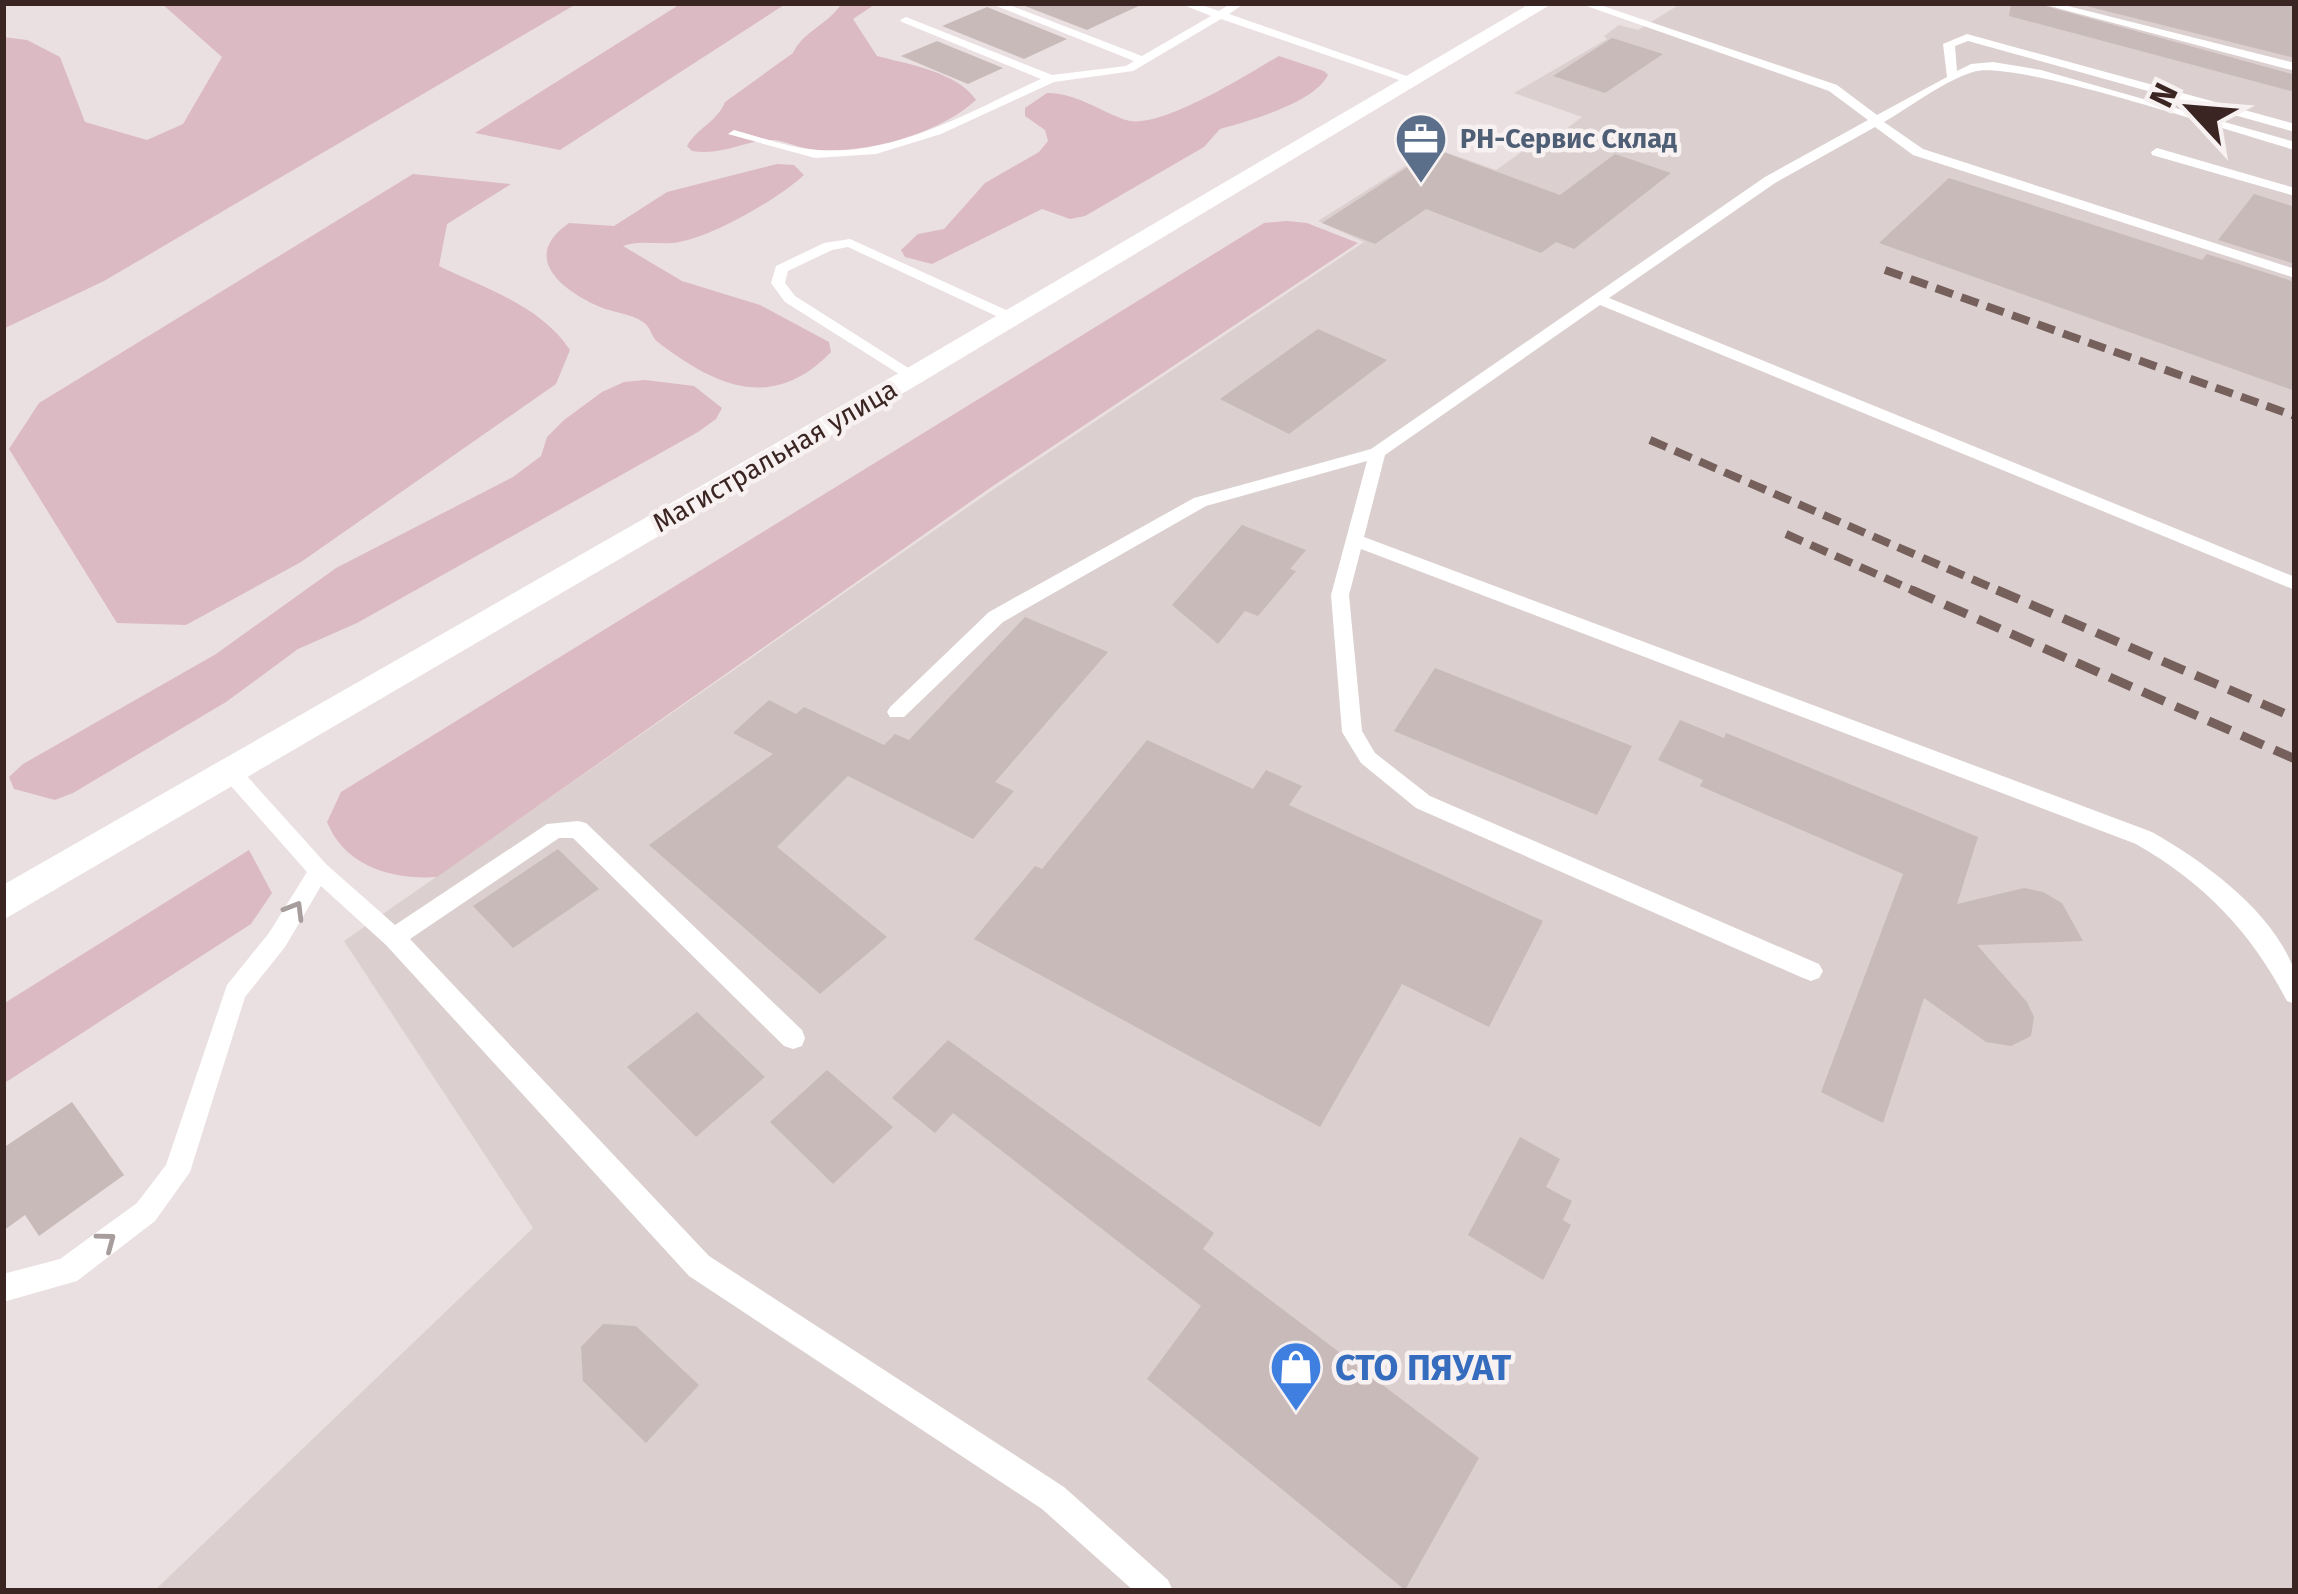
<svg xmlns="http://www.w3.org/2000/svg" width="2298" height="1594" font-family="'Fira Sans',sans-serif">
<style>
.built{fill:#dbcfcf}
.green{fill:#dbbac4}
.building{fill:#c8bab9}
.lines{fill:none;stroke-linecap:round;stroke-linejoin:round}
.lane{fill:#fff;fill-rule:evenodd}
.secondary{fill:#fff;fill-rule:evenodd}
.rail-far1{stroke:#76605c;stroke-width:8;stroke-dasharray:18 9;stroke-linecap:butt}
.rail{stroke:#76605c;stroke-width:9;stroke-dasharray:24 12;stroke-linecap:butt}
.oneway{stroke:#a79d9c}
.labels{text-anchor:middle;stroke-width:9;stroke-linejoin:round;paint-order:stroke}
.far-service-label{font-size:27px;font-weight:bold;fill:#4e5e75;stroke:#f7f1f1;text-anchor:start}
.far-street-label{font-size:27px;fill:#3b2522;stroke:#f7f1f1}
.near-shop-label{font-size:36px;font-weight:bold;fill:#366cbe;stroke:#f7f1f1;text-anchor:start}
</style>
<rect width="100%" height="100%" fill="#ebe0e1"/>
<polygon class="built" points="1682,3 2295,3 2295,1591 154,1591 533,1228 344,941 991,491 1364,242 1318,221 1434,148 1496,170 1549,133 1558,135 1582,117 1514,93 1607,39 1604,36 1619,25 1638,30"/>
<g class="green">
<polygon points="161,3 578,3 104,281 3,329 3,37 27,40 60,57 85,122 147,140 183,124 222,57"/>
<polygon points="682,3 787,3 560,150 475,133"/>
<path d="M842,3H877L853,19L877,56C907,64 958,72 976,100C938,135 860,156 809,149C797,147 785,141 773,140C748,139 725,156 692,151L687,146C697,128 717,122 725,102L793,53C802,32 829,24 842,3Z"/>
<path d="M1279,56L1324,71L1328,75C1314,103 1249,121 1220,129L1204,147L1085,216L1070,219L1042,209L932,264L905,257L901,250L918,234L944,229L985,183L1039,152L1048,141L1045,130L1025,116V108L1047,93C1077,93 1099,111 1126,120C1159,131 1248,74 1279,56Z"/>
<path d="M777,164L794,165L804,175C778,199 714,236 679,242C660,246 641,239 623,246L682,281L760,305L829,342L831,352C773,412 717,387 659,343C650,337 653,329 643,322C630,313 614,313 600,307C561,290 520,257 569,223L614,226L667,192Z"/>
<path d="M413,174L511,184L447,224L439,266C486,289 540,305 570,350L556,384L301,562L186,625L117,623L9,449L39,403Z"/>
<path d="M1287,221L1307,223L1358,243L990,488L437,877C393,880 345,867 327,822L341,792L1264,223Z"/>
<polygon points="645,380 694,386 722,408 716,419 698,432 357,623 298,649 226,702 73,793 55,800 14,789 9,777 23,764 216,654 336,568 513,477 541,456 547,437 564,420 602,392 624,382"/>
<polygon points="249,850 272,893 251,924 3,1084 3,1004"/>
</g>
<g class="building">
<polygon points="1017,3 1145,3 1087,30"/>
<polygon points="2011,3 2034,3 2295,75 2295,92 2009,16"/>
<polygon points="2074,3 2295,3 2295,58"/>
<polygon points="987,7 1067,39 1024,59 942,26"/>
<polygon points="1612,38 1663,54 1605,93 1553,76"/>
<polygon points="937,41 1003,68 968,84 901,56"/>
<polygon points="1435,149 1560,195 1615,154 1671,173 1574,249 1556,242 1541,253 1426,209 1375,244 1322,223"/>
<polygon points="1949,178 2202,260 2207,254 2295,282 2295,391 1879,243"/>
<polygon points="2254,194 2295,207 2295,264 2218,240"/>
<polygon points="1318,329 1387,360 1289,434 1220,399"/>
<polygon points="1242,525 1306,550 1290,569 1296,571 1258,616 1245,611 1218,644 1172,605"/>
<polygon points="1025,617 1108,652 995,782 1014,791 973,839 848,776 777,847 887,937 820,994 649,845 773,754 733,733 769,700 796,714 804,707 884,745 895,734 909,740"/>
<polygon points="1435,668 1632,746 1597,815 1394,731"/>
<polygon points="1680,720 1724,738 1726,733 1978,837 1957,904 2024,888 2043,892 2062,903 2083,941 1977,945 2027,1002 2034,1017 2031,1036 2011,1046 1986,1042 1924,998 1883,1123 1821,1092 1903,874 1700,786 1703,780 1658,760"/>
<polygon points="1147,740 1253,789 1266,770 1302,786 1289,805 1543,921 1489,1027 1402,984 1320,1127 974,939 1035,866 1042,869"/>
<polygon points="558,849 599,889 513,948 473,906"/>
<polygon points="697,1012 765,1077 696,1137 627,1067"/>
<polygon points="948,1040 1214,1233 1203,1249 1479,1458 1405,1590 1147,1379 1201,1306 953,1113 935,1133 892,1098"/>
<polygon points="827,1070 893,1127 833,1184 770,1122"/>
<polygon points="72,1102 124,1175 39,1236 25,1215 3,1231 3,1148"/>
<polygon points="1520,1137 1560,1159 1546,1187 1572,1201 1563,1220 1571,1225 1543,1280 1468,1235"/>
<polygon points="603,1324 636,1326 699,1385 646,1443 583,1381 581,1347"/>
</g>
<g class="lines">
<g class="lane">
<path d="M989,3H1004L1142,56L1211,16L1179,3H1195L1219,11L1232,3H1245L1229,14L1421,81L1411,84L1221,19L1133,71L1054,82L941,134L876,154L815,158L728,134L734,130C761,137 789,148 817,150C897,156 970,111 1041,79L902,22L900,20L906,17L1052,75L1126,66L1134,61Z"/>
<path d="M1578,3H1594L1837,85L1877,115L1947,77L1943,44L1967,34L2295,124V132L1968,41L1955,46L1957,71L1971,64L1993,62L2041,70L2295,142V150C2240,135 2013,58 1973,72C1942,82 1912,106 1884,122L1923,149L2295,269V278L1913,155L1875,127L1775,183L1609,298L2295,577V590L1600,305L1385,455L1364,537L2152,832C2203,861 2270,909 2293,967C2297,978 2295,992 2295,1004L2287,1001C2251,932 2204,883 2136,844L1361,549L1349,595L1362,731L1375,753L1430,796L1819,964L1823,971L1819,978L1811,981L1803,978L1416,808L1361,763L1342,732L1331,595L1367,461L1206,506L1003,622L904,717H890L887,712L890,707L989,612L1194,498L1371,449L1765,177L1868,120L1829,91Z"/>
<polygon points="2038,3 2056,3 2295,63 2295,71"/>
<polygon points="2157,148 2295,188 2295,196 2152,155 2151,152"/>
<polygon points="850,239 1017,315 1019,318 1007,321 848,247 832,250 788,271 785,283 795,296 921,376 913,381 907,379 785,302 771,283 776,266 824,243"/>
<polygon points="230,763 237,765 327,865 395,925 547,824 578,821 586,823 802,1030 805,1038 802,1046 793,1049 784,1046 573,838 559,838 410,939 709,1256 1064,1487 1168,1580 1173,1591 1134,1591 1042,1509 689,1276 386,945 321,886 285,947 245,997 190,1172 155,1221 77,1281 3,1302 3,1274 60,1259 137,1203 166,1165 227,985 269,933 307,872 223,777 220,771"/>
</g>
<polygon class="secondary" points="1531,3 1553,3 922,382 3,920 3,885 904,370"/>
<g class="rail-far1">
<polyline points="1885,270 2295,416"/>
<polyline points="1650,440 2004,593"/>
<polyline points="1786,534 1919,593"/>
</g>
<g class="rail">
<polyline points="1912,590 2295,759"/>
<polyline points="1997,590 2295,718"/>
</g>
</g>
<defs><path id="oneway-chevron" d="M-2-3.5L2.5 0L-2 3.5" fill="none" stroke-width="1.6" stroke-linecap="round" stroke-linejoin="round" transform="scale(3)"/></defs>
<g class="oneway">
<use href="#oneway-chevron" transform="translate(295 910) rotate(-59)"/>
<use href="#oneway-chevron" transform="translate(107 1241) rotate(-37)"/>
</g>
<defs>
<g id="office-pin" transform="scale(2.7)"><path d="M0 17L-7.5 6A9.5 9.5 0 1 1 7.5 6Z" fill="#5c6f8a" stroke="#f7f1f1"/><path d="M-6-3h4V-5.5h4V-3h4V5H-6ZM-1-4.5V-3h2v-1.5ZM-6 0V1H6V0Z" fill="#fff"/></g>
<g id="shop-pin" transform="scale(2.7)"><path d="M0 17L-7.5 6A9.5 9.5 0 1 1 7.5 6Z" fill="#3f7fe0" stroke="#f7f1f1"/><path d="M-5-2.5h2.3a2.7 3.5 0 0 1 5.4 0H5L5.5 6h-11ZM-1.5-2.5h3a1.5 2.3 0 0 0-3 0Z" fill="#fff"/></g>
</defs>
<g fill-rule="evenodd">
<use href="#office-pin" x="1421" y="139"/>
<use href="#shop-pin" x="1296" y="1367"/>
</g>
<g class="labels">
<g class="far-service-label">
<text x="1460" y="148">РН-Сервис Cклад</text>
</g>
<g class="far-street-label">
<text transform="translate(775 456) rotate(-30)" y="9">Магистральная улица</text>
</g>
<g class="near-shop-label">
<text x="1335" y="1380">СТО ПЯУАТ</text>
</g>
</g>
<rect width="2298" height="1594" fill="none" stroke="#3b2522" stroke-width="12"/>
<g transform="translate(2190 108) rotate(296)" stroke="#f7f1f1" stroke-width="9" paint-order="stroke">
<path d="M0-9L21 45L0 30L-21 45Z" fill="#3b2522"/>
<text y="-18" font-size="33" font-weight="bold" text-anchor="middle" fill="#3b2522">N</text>
</g>
</svg>
